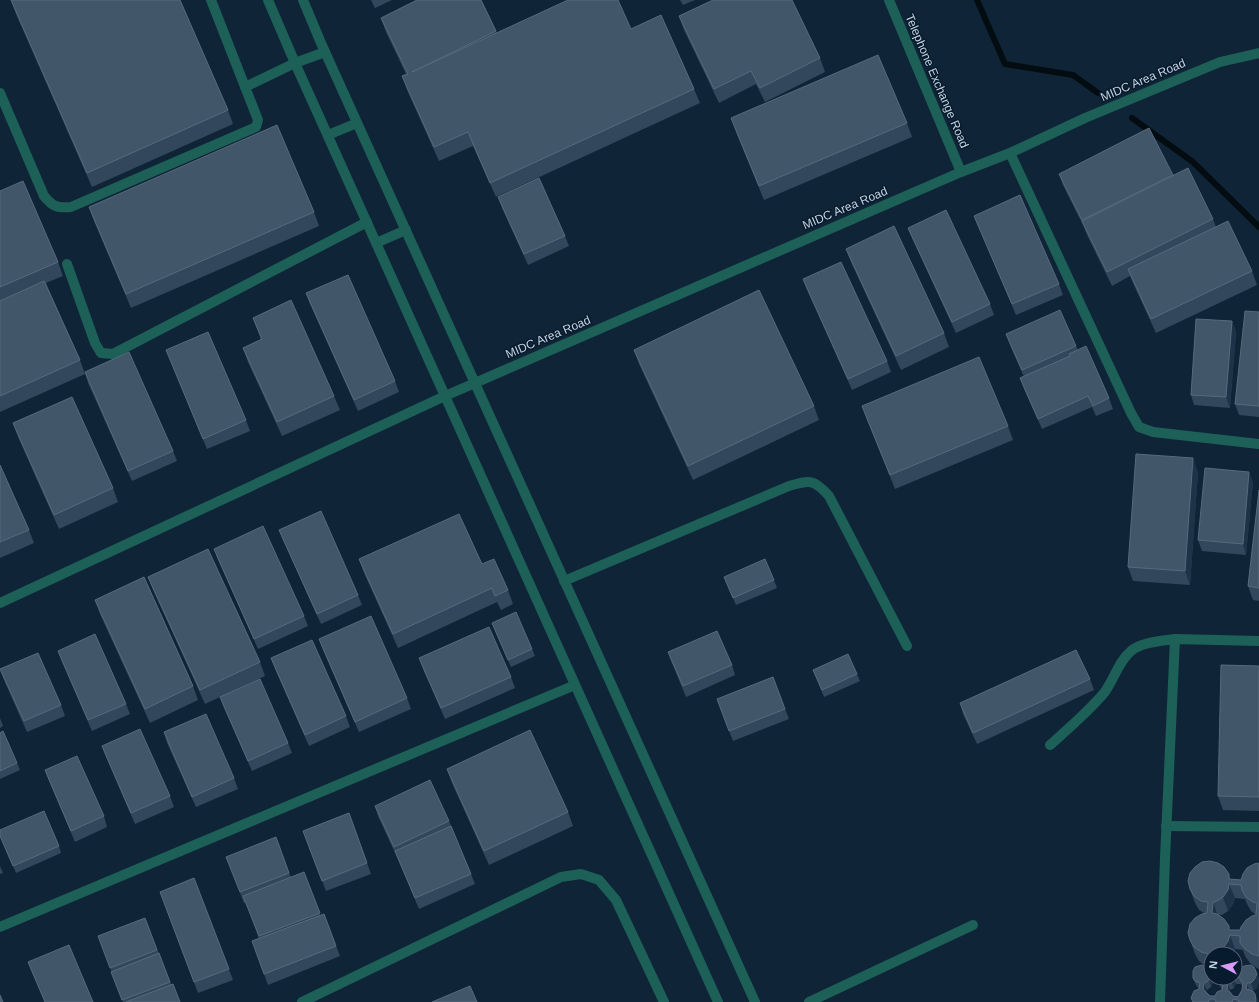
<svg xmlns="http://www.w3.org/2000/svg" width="1259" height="1002" font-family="Helvetica,sans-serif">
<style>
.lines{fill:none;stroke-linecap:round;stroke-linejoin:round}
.stream{stroke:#030d11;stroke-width:6}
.minor{stroke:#1c6057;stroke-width:10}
.wall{fill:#32475c;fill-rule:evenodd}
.shaded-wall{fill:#1e3248}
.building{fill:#42566a;stroke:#576a7d;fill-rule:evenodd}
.labels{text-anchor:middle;stroke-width:3;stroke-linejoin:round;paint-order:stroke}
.street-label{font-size:12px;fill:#c7d4e1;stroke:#061b2e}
</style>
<rect width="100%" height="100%" fill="#102438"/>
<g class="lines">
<g class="stream">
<polyline points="977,0 1005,64 1073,75 1098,93"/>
<polyline points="1132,118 1193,162 1259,227"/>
</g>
<g class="minor">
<polyline points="268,0 295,63 718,1002"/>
<polyline points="303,0 321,43 755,1002"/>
<polyline points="889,0 961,172"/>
<polyline points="245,87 295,63 325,52"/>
<path d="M0,93L44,196C53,207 57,208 71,207L256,127L258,120L211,0"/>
<polyline points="328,135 357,123"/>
<polyline points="1010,153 1131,413 1139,427 1153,432 1259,444"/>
<polyline points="376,243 406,230"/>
<polyline points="67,264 95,343 101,353 113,354 367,222"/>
<path d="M564,581L789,486C810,480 814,479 829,496L907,646"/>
<polyline points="0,603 445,396 961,172 1010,153 1085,118 1220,62 1259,53"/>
<path d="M1050,745C1069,728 1088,712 1104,693C1114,680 1118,662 1131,651C1141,642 1162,641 1175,639"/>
<polyline points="1166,826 1259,827"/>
<polyline points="0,927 575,685"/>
<polyline points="302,1002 561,877 581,874 599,880 616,900 664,1002"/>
<polyline points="809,1002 973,925"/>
<polyline points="1160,1002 1165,858 1175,639 1259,641"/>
</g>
</g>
<g class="wall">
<polygon points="11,0 228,110 233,124 92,187 16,14"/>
<polygon points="371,0 392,0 375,8"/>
<polygon points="481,0 497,33 631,29 694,89 700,103 496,197 473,146 439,161 407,90 402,76 406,74 386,32 381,18"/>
<polygon points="680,0 695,0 683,5"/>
<polygon points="679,16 820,58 825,72 765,102 756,84 719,103 684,30"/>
<polygon points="731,118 907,123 912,137 764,200 736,132"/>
<polygon points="1059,174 1173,175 1213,219 1216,227 1252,271 1257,285 1156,333 1133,283 1130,276 1112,286 1087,235 1083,225 1063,185"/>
<polygon points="0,191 58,262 63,276 46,283 80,360 85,374 0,412"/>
<polygon points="498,197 565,236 569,246 528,265 502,208"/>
<polygon points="89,207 314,212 319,226 131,308 94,221"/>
<polygon points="974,216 1059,284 1063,295 1016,315 978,226"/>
<polygon points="908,228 990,304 994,315 956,333 912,238"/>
<polygon points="846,249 944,333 949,347 901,370 851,262"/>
<polygon points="803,279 887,361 891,372 852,390 807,290"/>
<polygon points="306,293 395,381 399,392 358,411 310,304"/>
<polygon points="1259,312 1259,417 1239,415 1235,404"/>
<polygon points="253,318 334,396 340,410 282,436 248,362 243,348 261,340"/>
<polygon points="1232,321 1236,332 1230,408 1194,405 1191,395"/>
<polygon points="1006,334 1076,346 1078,350 1109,398 1113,409 1096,416 1092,407 1042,429 1024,389 1020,378 1024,377 1010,345"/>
<polygon points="166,350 246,420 250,431 207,449"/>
<polygon points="634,350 814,406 819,420 693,480 639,364"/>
<polygon points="85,372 173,451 177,461 132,481 88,383"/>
<polygon points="862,406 1008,426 1013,440 895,489 867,420"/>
<polygon points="13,423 113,488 118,502 59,529 18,437"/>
<polygon points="0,465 29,530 34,543 0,558"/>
<polygon points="1198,472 1190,585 1133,581 1128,567"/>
<polygon points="1253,482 1246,555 1202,551 1198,540"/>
<polygon points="1259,490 1259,601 1253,600 1248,586"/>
<polygon points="279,530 358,595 362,605 321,624 283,540"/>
<polygon points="214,549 304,616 308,626 258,649 218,560"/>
<polygon points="359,559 482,564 508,590 513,604 501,610 497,602 398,648 364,573"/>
<polygon points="148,577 260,662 265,676 205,704 153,590"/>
<polygon points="724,577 774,580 777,588 736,605"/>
<polygon points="95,600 193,686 198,700 150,723 100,614"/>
<polygon points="492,623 532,649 535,656 511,667"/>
<polygon points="319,639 407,698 411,709 359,732 323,650"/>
<polygon points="58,651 126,704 130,714 92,731 62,662"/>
<polygon points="668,652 732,665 735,675 686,697 672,663"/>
<polygon points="271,658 346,716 350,727 309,746 275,669"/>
<polygon points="419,658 511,677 515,688 445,719 423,669"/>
<polygon points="1259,666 1259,811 1223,810 1218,796"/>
<polygon points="0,669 61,705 65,716 27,732 4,680"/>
<polygon points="813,670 857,674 860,681 824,697"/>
<polygon points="773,677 789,719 733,741 717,699"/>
<polygon points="1090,679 1094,690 977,744 963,714 960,703"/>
<polygon points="220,697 288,743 292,753 252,771 224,708"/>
<polygon points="0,718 3,726 0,728"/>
<polygon points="164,732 234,778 238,789 196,807 167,743"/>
<polygon points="0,733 17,763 20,770 0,779"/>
<polygon points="102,746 170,796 174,807 135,824 106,757"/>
<polygon points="447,769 568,812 573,826 489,865 452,783"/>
<polygon points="45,770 104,816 107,827 75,842 49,781"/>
<polygon points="375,806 449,821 471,874 475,884 419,909 396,855 378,816"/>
<polygon points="349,813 371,874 326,891 303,831"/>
<polygon points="0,830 59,846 61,853 16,873 1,838"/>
<polygon points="276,837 291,878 304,872 320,915 324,914 340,956 268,985 252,941 259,939 246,902 244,903 226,857"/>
<path d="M1259,863V969L1257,968L1250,963L1245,956L1243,950L1235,949L1233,954H1211V967L1206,966L1199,961L1195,954L1190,940L1204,913L1199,910L1195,903L1190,889L1229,874L1230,879L1241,880ZM1235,898L1245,899L1247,904L1251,911L1256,915L1240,930H1230L1219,915H1222L1228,911L1233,904Z"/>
<polygon points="0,866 3,873 0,874"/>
<polygon points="194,878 233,980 198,993 160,892"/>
<polygon points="145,918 171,984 180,1002 123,1002 98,936"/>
<polygon points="28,962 93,1002 45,1002"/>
<path d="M1211,971V978H1235V973L1257,974L1259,980V982L1257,988L1254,990H1251L1255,994L1258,1002H1193L1191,998L1199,989L1196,985L1193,978ZM1213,982H1218L1222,990L1215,996H1210L1206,992L1207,990L1211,987ZM1236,984H1241L1243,987L1242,990L1238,997L1233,996L1230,992V990L1234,988Z"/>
</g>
<g class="shaded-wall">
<polygon points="1232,321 1236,332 1230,408 1226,397"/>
<polygon points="1193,458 1198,472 1190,585 1185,571"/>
<polygon points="1249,472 1253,482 1246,555 1243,544"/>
<polygon points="1229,884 1235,898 1233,904 1228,911 1223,897"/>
<polygon points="1213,902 1218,916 1212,913"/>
<polygon points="1230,935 1235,949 1233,954 1217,954 1217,953"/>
<polygon points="1257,974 1259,980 1259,982 1257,988 1254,990 1251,983"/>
<polygon points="1211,975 1211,978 1212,978 1213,982 1211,987 1209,980"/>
<polygon points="1233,978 1234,978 1236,984 1234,988 1231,981"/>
<polygon points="1204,983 1207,990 1206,996 1203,989"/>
<polygon points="1228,983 1230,990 1229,997 1227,990"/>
<polygon points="1247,983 1249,991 1246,989"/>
<polygon points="1255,994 1258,1001 1258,1002 1255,1002"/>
</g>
<g class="building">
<polygon points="11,0 180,0 228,110 87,173"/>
<polygon points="417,0 481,0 496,31 412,72 568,0 618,0 631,29 661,15 694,89 490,183 468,132 434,147 402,76 408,74 381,18"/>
<polygon points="713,0 792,0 820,58 760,88 751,71 714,89 679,16"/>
<polygon points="878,55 907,123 759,186 731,118"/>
<polygon points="277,125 314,212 126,294 89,207"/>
<polygon points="1149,128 1173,175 1082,220 1059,174"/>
<polygon points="1188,168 1213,219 1107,272 1082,221"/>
<polygon points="539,178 565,236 524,254 498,197"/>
<polygon points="23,181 58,262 0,287 0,191"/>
<polygon points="1020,195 1059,284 1012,304 974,216"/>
<polygon points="946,210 990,304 952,322 908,228"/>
<polygon points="1228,221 1252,271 1151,319 1128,269"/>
<polygon points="894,226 944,333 896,356 846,249"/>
<polygon points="841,262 887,361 848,379 803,279"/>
<polygon points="348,275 395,381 354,400 306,293"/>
<polygon points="44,281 80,360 0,396 0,301"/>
<polygon points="759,290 814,406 688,466 634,350"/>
<polygon points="291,300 334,396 277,422 243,348 262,339 253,318"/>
<polygon points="1060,310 1076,346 1022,370 1006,334"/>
<polygon points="1245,311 1259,312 1259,406 1235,404"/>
<polygon points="1196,319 1232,321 1226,397 1191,395"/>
<polygon points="208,332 246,420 203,439 166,350"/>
<polygon points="1086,346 1109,398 1093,406 1088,396 1038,419 1020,378 1070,356 1069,354"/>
<polygon points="129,352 173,451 128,471 85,372"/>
<polygon points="979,357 1008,426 890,475 862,406"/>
<polygon points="72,397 113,488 54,515 13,423"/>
<polygon points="1136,454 1193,458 1185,571 1128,567"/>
<polygon points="0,465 29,530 0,542"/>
<polygon points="1205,468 1249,472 1243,544 1198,540"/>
<polygon points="1259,490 1259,588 1248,586"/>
<polygon points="321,511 358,595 317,614 279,530"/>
<polygon points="459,514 482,564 494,559 508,590 495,596 492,588 393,634 359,559"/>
<polygon points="263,526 304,616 254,639 214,549"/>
<polygon points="208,549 260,662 200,690 148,577"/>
<polygon points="765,559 774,580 733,598 724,577"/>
<polygon points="144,577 193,686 145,709 95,600"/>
<polygon points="516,612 532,649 508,660 492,623"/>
<polygon points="371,616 407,698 355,722 319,639"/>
<polygon points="489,627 511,677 441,708 419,658"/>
<polygon points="717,631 732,665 683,686 668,652"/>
<polygon points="95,634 126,704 88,720 58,651"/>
<polygon points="312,640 346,716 305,735 271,658"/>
<polygon points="1076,650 1090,679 973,733 960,703"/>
<polygon points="38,653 61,705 24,721 0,669"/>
<polygon points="848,654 857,674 822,690 813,670"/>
<polygon points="1221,665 1259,666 1259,797 1218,796"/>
<polygon points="773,677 785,709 729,731 717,699"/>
<polygon points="260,679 288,743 248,761 220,697"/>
<polygon points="206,714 234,778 192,797 164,732"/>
<polygon points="140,729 170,796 131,813 102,746"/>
<polygon points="530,730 568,812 484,851 447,769"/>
<polygon points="3,731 17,763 0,771 0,733"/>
<polygon points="77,756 104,816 71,831 45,770"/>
<polygon points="430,780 449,821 394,847 375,806"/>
<polygon points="44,811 59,846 13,866 0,836 0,830"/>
<polygon points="349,813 367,863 322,881 303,831"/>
<polygon points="451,826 471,874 415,898 395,851"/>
<polygon points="276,837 289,873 240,892 226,857"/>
<path d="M1210,861L1218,863L1224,867L1229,874V879L1241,880L1243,874L1247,868L1254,864L1259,863V956L1252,954L1245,949L1240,943V936L1230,935L1228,941L1223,948L1217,953L1209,954L1201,952L1194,947L1190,940L1188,933L1190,924L1195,918L1202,914L1207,913L1208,902L1201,901L1194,896L1190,889L1188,881L1190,873L1195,867L1202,862ZM1229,884L1241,885L1242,890L1246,897L1253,902L1257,903L1256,915L1252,916L1246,920L1241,927L1240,930H1229V926L1224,919L1217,914L1212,913L1213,902L1217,901L1223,897L1228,890Z"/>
<polygon points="304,872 320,913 259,936 243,896"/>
<polygon points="194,878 229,969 194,982 160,892"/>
<polygon points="324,914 336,946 264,974 252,941"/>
<polygon points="145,918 157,950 110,968 98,936"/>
<polygon points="69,945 93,1002 45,1002 28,962"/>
<polygon points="159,953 170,982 122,1000 111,972"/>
<polygon points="1202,965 1208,967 1211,971 1211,975 1209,980 1204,983 1203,989 1210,996 1215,996 1217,992 1222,990 1223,983 1218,981 1217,978 1233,978 1231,981 1228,983 1227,990 1230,992 1233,996 1238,997 1242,990 1243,982 1241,981 1239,977 1235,977 1235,973 1239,973 1241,968 1244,966 1251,965 1254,967 1257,974 1254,980 1251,983 1247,983 1246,989 1253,991 1255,994 1256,1001 1255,1002 1239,1002 1238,1000 1233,999 1232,1002 1216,1002 1215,999 1210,999 1208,1002 1193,1002 1191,998 1194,991 1199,989 1200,983 1195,981 1193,978 1193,971 1195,967"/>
<polygon points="173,984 180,1002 126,1002"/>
<polygon points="470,986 477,1002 432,1002"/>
<polygon points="0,995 3,1002 0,1002"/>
</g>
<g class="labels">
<g class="street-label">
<text transform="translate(1143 80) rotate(-23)" y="4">MIDC Area Road</text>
<text transform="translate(937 81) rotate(67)" y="4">Telephone Exchange Road</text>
<text transform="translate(845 208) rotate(-23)" y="4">MIDC Area Road</text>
<text transform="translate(548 337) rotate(-23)" y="4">MIDC Area Road</text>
</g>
</g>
<g transform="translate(1223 966) rotate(277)"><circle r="19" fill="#061b2e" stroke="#536576"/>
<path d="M0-3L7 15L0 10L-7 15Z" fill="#d99af8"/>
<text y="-6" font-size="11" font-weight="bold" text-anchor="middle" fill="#c7d4e1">N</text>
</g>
</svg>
